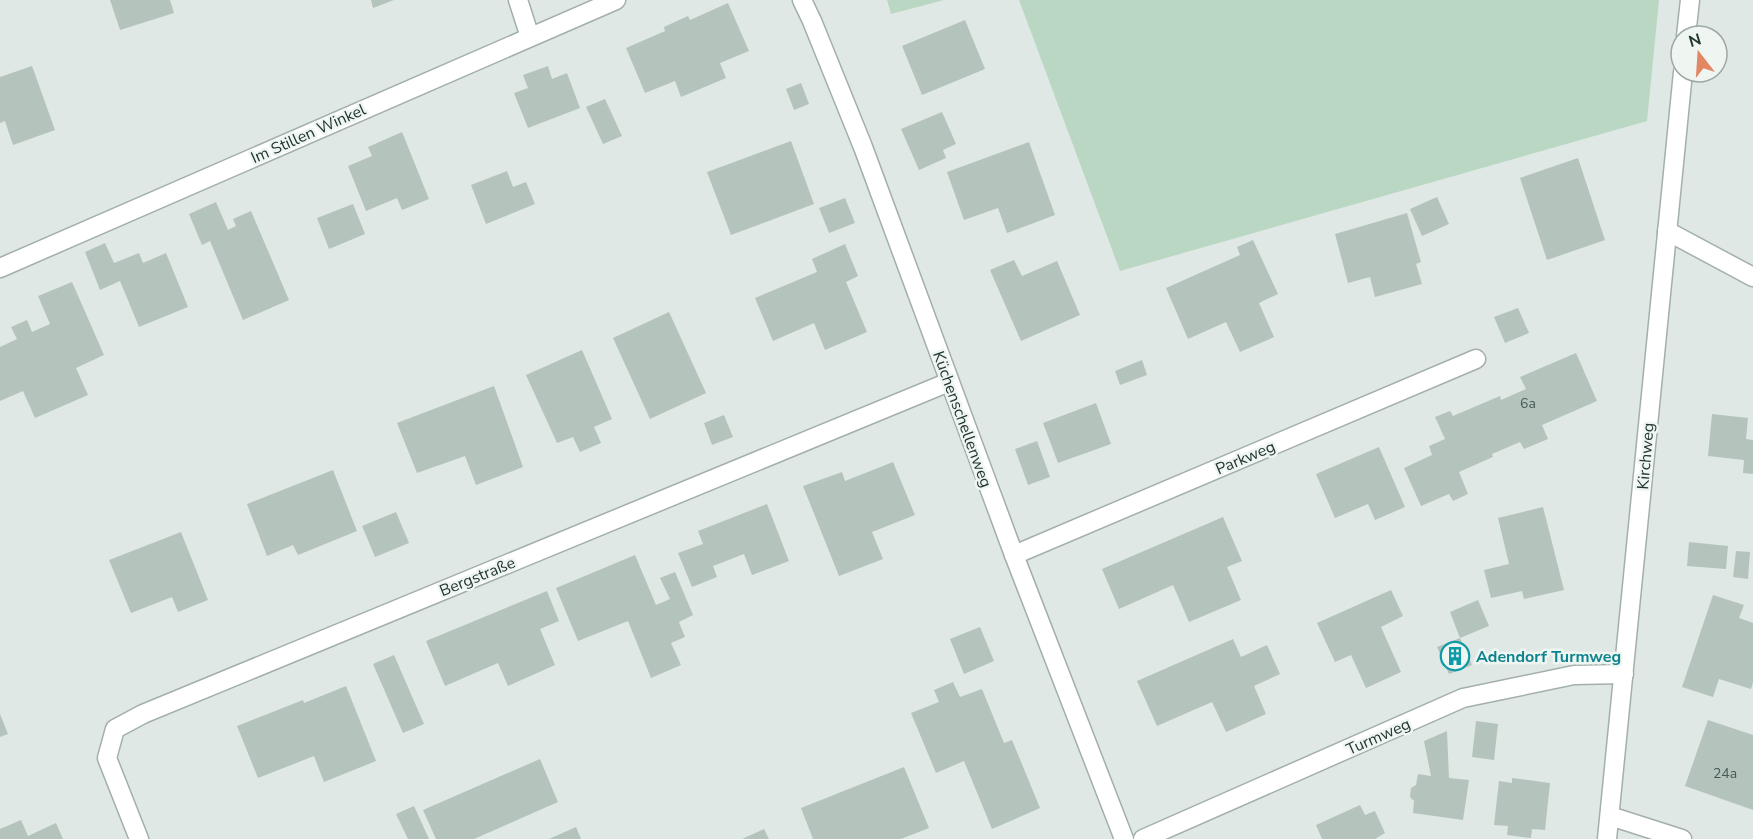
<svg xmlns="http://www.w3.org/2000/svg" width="1753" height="839" font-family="'Nunito Sans',sans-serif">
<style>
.green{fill:#bad7c3}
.building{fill:#b5c3bd}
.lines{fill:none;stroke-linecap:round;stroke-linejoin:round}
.street-casing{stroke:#a3afab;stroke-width:21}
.street{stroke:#fff;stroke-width:18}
.labels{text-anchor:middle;stroke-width:5;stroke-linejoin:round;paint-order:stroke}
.number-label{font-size:14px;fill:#475954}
.street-label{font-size:16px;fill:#223631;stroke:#eff6f2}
.culture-label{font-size:16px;font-weight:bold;fill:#0d838f;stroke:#eff6f2;text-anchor:start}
</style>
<rect width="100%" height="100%" fill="#dfe8e4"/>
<g class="green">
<polygon points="887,0 944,0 891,14"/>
<polygon points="1019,0 1659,0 1647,121 1120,271"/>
</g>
<g class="building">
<polygon points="110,0 170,0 174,13 120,30"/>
<polygon points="371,0 394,0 373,8"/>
<polygon points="728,3 749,51 720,63 726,78 681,97 675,81 645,93 626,48 665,31 664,27 677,21 688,16 690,20"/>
<polygon points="965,20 985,69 922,95 902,46"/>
<polygon points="32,66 55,130 13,145 5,121 0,123 0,77"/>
<polygon points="548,66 552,79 567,73 580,108 528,128 514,93 528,88 523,75"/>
<polygon points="801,83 809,104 794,110 786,89"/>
<polygon points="605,99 622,136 603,144 586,107"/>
<polygon points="942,112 956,144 943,150 946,158 919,170 901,129"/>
<polygon points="402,132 429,199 402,210 397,198 366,211 348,166 372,156 368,147"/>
<polygon points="791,141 814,204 731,235 707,172"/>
<polygon points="1029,142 1055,215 1007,233 998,208 964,220 947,172"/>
<polygon points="1578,158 1605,240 1547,260 1520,178"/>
<polygon points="507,171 513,187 526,182 535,204 486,224 471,185"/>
<polygon points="1437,197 1449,224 1422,236 1410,209"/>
<polygon points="845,198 855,223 829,233 819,208"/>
<polygon points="216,202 228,230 236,226 233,219 251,211 289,300 243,320 210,241 202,245 189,214"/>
<polygon points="353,204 365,234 329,249 317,218"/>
<polygon points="1407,213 1421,262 1416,264 1422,284 1375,297 1370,277 1348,283 1335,234"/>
<polygon points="1253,240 1278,294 1259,303 1274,337 1240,352 1226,322 1188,339 1166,288 1240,255 1237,247"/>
<polygon points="105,243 114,263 139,253 143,263 166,253 188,307 139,327 120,281 100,290 93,272 85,252"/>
<polygon points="845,244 858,276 846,282 867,332 825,350 814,323 773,341 755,298 817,272 812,259"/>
<polygon points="1014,260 1022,276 1057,261 1080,315 1021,341 990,270"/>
<polygon points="72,282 104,355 76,368 88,395 35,418 23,391 0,401 0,347 17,339 11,327 27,320 32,332 50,324 38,296"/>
<polygon points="1518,308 1529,333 1505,343 1494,317"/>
<polygon points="669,312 706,393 650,419 613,338"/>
<polygon points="582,350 612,419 594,427 601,443 580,452 573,437 557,443 526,375"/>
<polygon points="1576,353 1597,401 1542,425 1548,439 1524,449 1520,442 1492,454 1493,457 1459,472 1468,494 1453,501 1449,494 1421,506 1404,468 1432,455 1429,446 1445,439 1435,417 1450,411 1453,416 1500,396 1501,400 1526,389 1520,377"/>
<polygon points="1142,360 1147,375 1120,385 1115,371"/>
<polygon points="494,386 523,467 476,485 465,456 417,473 397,423"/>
<polygon points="1096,403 1111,444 1058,463 1043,423"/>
<polygon points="1712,414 1748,418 1746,439 1753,440 1753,474 1743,473 1744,460 1708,456"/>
<polygon points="724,415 733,437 712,445 704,423"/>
<polygon points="1037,441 1050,477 1028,485 1015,449"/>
<polygon points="1379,447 1405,507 1375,520 1368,504 1335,518 1316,474"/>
<polygon points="893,462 915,515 872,532 883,559 839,576 803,486 842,472 845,481"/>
<polygon points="333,470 357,531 298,555 293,545 267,556 247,504"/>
<polygon points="767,504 789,561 752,575 744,554 713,566 717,577 692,587 678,553 703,544 698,531"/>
<polygon points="1543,507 1564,590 1524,599 1522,591 1491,598 1484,570 1509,564 1498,518"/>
<polygon points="396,512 409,543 375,557 362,526"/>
<polygon points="1223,517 1242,561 1227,567 1241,600 1189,622 1173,585 1119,609 1102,569"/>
<polygon points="181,532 208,600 178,612 172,597 131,613 109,560"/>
<polygon points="1689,542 1728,546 1726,569 1687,566"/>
<polygon points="1736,551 1750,552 1748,579 1733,577"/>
<polygon points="635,555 656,605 670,599 660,578 675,572 693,615 679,622 685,637 671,643 681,665 651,678 628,621 578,641 556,588"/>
<polygon points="1391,590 1403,616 1381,627 1401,672 1366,688 1351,655 1335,662 1317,623"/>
<polygon points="547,591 559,621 540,629 555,665 508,686 498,663 445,686 426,641"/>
<polygon points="1713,595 1744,605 1739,618 1753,623 1753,682 1751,689 1719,679 1713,697 1682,687"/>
<polygon points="1478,600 1489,626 1460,638 1450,612"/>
<polygon points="980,627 994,661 964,674 950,639"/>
<polygon points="1460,638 1472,665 1449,674 1437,647"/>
<polygon points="1233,639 1241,657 1267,645 1280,674 1254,686 1266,714 1226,732 1212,702 1157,726 1137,681"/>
<polygon points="394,655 424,724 403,733 373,664"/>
<polygon points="953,682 960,697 982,689 1004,743 1012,740 1040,808 992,829 964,761 936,773 911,713 939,702 934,690"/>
<polygon points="346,686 376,761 324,782 314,756 258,778 237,726 303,700 304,703"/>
<polygon points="0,714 8,734 0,737"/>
<polygon points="1708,720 1753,735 1753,810 1685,786"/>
<polygon points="1476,721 1498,724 1494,760 1472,757"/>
<polygon points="1447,731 1449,778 1469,780 1463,820 1413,813 1414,801 1410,797 1411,788 1416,785 1418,774 1431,776 1424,741"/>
<polygon points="540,759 558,802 474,839 436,839 423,810"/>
<polygon points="904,767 929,828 901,839 813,839 801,808"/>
<polygon points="1512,778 1550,783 1545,830 1532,829 1531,838 1507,835 1508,826 1494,825 1499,781 1512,783"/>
<polygon points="1360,805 1365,815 1375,811 1385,833 1375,839 1322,839 1316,825"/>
<polygon points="414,806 429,839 408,839 396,814"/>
<polygon points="21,820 28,836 56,823 63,839 0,839 0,829"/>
<polygon points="576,827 581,839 549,839"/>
<polygon points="764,829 769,839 742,839"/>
</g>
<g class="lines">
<g class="street-casing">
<g id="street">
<polyline points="518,0 530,37"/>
<polyline points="802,0 812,21 863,147 1014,555 1124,839"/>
<polyline points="1686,36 1690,0"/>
<polyline points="1667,231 1753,277"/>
<polyline points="0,268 616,0"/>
<polyline points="1014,555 1476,359"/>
<polyline points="1610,816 1682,839"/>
<polyline points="139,839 107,758 115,729 143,714 949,382"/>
<polyline points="1143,839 1463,698 1574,675 1624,674"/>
<polyline points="1607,839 1683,72"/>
</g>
</g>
<use href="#street" class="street"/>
</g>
<defs>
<g id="building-ring" transform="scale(1.5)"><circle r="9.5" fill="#eff6f2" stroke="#0f9aa8" stroke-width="1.5"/><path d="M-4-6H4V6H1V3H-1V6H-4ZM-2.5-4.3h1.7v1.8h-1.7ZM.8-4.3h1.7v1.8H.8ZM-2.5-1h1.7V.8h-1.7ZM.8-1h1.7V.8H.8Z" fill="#0f9aa8"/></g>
</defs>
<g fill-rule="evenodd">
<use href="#building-ring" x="1455" y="656"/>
</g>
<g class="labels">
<g class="number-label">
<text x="1528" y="408">6a</text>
<text x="1725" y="778">24a</text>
</g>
<g class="street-label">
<text transform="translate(308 133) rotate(-24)" y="6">Im Stillen Winkel</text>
<text transform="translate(963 419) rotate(70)" y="6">Küchenschellenweg</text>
<text transform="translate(1645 456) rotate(-85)" y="6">Kirchweg</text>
<text transform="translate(1245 457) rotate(-23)" y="6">Parkweg</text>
<text transform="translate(477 576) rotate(-22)" y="6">Bergstraße</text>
<text transform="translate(1378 736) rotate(-24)" y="6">Turmweg</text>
</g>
<g class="culture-label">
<text x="1476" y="662">Adendorf Turmweg</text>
</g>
</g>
<g transform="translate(1699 54) rotate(343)"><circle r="28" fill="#eff6f2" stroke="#9da9a5" stroke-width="1.5"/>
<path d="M0-4.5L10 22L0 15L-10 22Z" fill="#e28664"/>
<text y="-9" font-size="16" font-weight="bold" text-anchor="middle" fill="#223631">N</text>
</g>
</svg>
